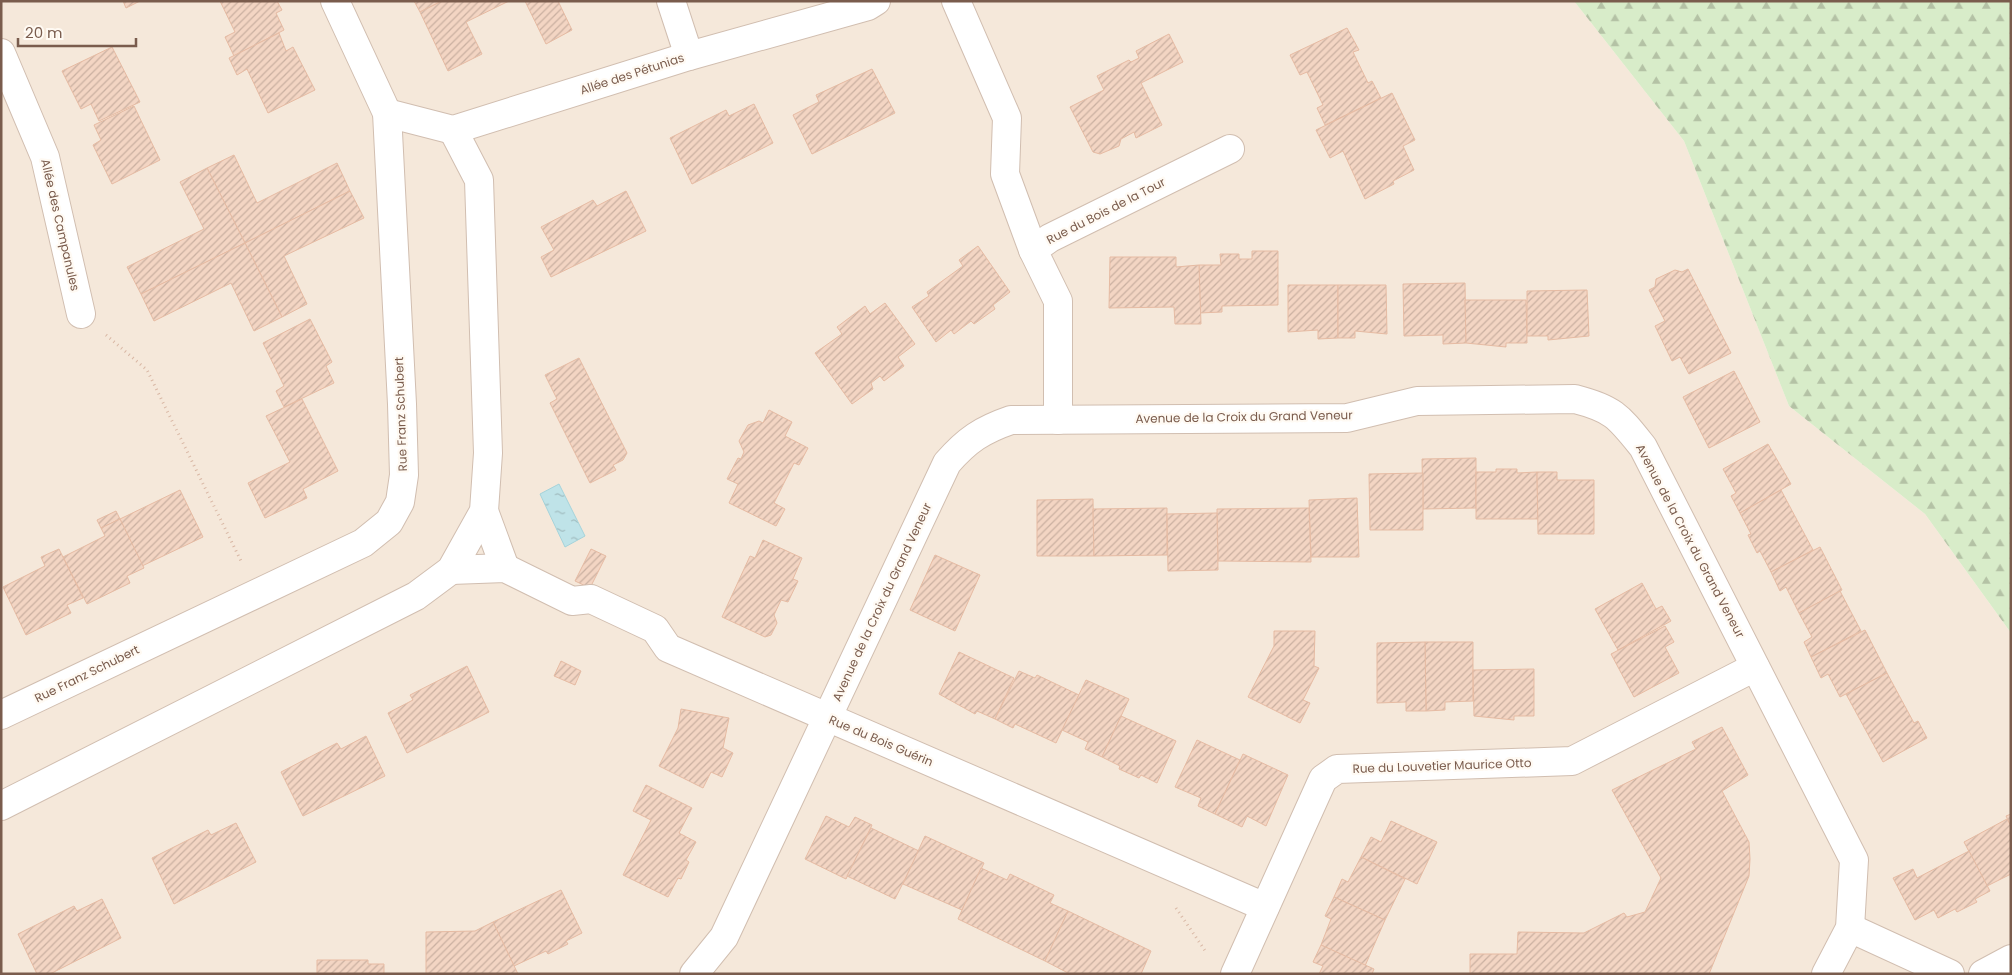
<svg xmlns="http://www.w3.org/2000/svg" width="2012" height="975" font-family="Poppins,sans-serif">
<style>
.residential{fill:#f5e8da}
.forest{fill:url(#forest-firs)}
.water{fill:url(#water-ripples);stroke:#a5d3da}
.building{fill:url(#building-hatch);stroke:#e6bba3}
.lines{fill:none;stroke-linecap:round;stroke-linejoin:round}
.street-casing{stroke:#d1beb0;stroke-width:30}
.path{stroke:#d9b8a5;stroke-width:3;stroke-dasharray:1 4;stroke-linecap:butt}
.street{stroke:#fff;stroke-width:28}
.labels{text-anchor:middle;stroke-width:4.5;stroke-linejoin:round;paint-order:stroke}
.street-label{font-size:12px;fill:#7a5c4d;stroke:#fffaf3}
</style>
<defs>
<pattern id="forest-firs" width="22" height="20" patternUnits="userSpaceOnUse" patternTransform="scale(1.25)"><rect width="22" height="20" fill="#d8ecc9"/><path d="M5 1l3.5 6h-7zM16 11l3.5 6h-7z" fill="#b4c2a5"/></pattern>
<pattern id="water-ripples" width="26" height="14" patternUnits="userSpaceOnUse" patternTransform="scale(1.25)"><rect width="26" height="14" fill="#bfe3e8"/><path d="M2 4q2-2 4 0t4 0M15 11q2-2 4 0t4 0" fill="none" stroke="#a0bbbe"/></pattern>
<pattern id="building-hatch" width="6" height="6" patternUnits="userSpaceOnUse" patternTransform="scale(1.25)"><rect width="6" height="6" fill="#f3d5c3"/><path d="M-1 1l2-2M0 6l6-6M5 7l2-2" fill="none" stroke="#cab0a1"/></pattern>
</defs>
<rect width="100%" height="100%" fill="#fdf6ec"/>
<polygon class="residential" points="1,1 1574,1 1684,141 1789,406 1925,514 2011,633 2011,974 1,974"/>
<polygon class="forest" points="1574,1 2011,1 2011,633 1925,514 1789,406 1684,141"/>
<polygon class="water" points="559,484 585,536 565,547 540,494"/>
<g class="building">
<polygon points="123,1 140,1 126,8"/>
<polygon points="220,1 277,1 282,10 276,13 284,30 234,56 225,37 235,32"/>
<polygon points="414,1 442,1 420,12"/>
<polygon points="442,1 509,1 466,22 482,54 448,71 420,12"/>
<polygon points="525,1 558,1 572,30 546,44"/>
<polygon points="1347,28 1359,50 1353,52 1368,83 1372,81 1381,98 1325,125 1317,108 1323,105 1307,72 1300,75 1290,55"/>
<polygon points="279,33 286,51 293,47 315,90 268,113 247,69 237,75 229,58"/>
<polygon points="1169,34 1183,62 1141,83 1162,125 1136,138 1134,132 1121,139 1119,146 1100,154 1093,152 1070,107 1104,90 1097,76 1129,60 1131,62 1139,58 1136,51"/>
<polygon points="112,47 140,102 99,121 91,104 81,109 62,71"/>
<polygon points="872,69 895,113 812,154 793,115 819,102 816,95"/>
<polygon points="1392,93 1415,140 1403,146 1414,170 1393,181 1394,184 1365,199 1343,151 1330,158 1316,130"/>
<polygon points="754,104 773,143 692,184 670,138 726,110 729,116"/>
<polygon points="134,106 160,160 112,184 93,145 101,140 94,125"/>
<polygon points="234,155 257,203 337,163 350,191 245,243 207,168"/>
<polygon points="207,168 245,243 141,294 127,267 204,229 180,182"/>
<polygon points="350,191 364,218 284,256 307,304 282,317 245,243"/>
<polygon points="626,191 646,231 551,277 541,257 554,250 541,227 593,200 597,206"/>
<polygon points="245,243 282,317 254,331 231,283 154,321 141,294"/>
<polygon points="978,246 1010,292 993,305 995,309 974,324 971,321 954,334 951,330 936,342 912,307 929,296 927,292 963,266 959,260"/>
<polygon points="1252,251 1278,251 1278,305 1222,306 1222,312 1199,313 1199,265 1221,265 1220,254 1239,254 1239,259 1252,259"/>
<polygon points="1110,257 1176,257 1176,267 1199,265 1201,324 1175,324 1174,307 1109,308"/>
<polygon points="1688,269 1731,353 1689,374 1680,357 1672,361 1655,326 1665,321 1649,290 1655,287 1656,279 1675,270 1682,272"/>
<polygon points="1465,283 1466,343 1443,344 1443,335 1404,336 1403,284"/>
<polygon points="1288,285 1338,285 1338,338 1318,339 1318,330 1288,332"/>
<polygon points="1338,285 1386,285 1387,334 1355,331 1355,338 1338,338"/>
<polygon points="1587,290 1589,336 1548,340 1548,336 1527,336 1527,291"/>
<polygon points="1465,300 1526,300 1527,343 1506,343 1506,347 1466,343"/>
<polygon points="885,303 915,344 898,357 904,366 884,381 880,376 871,383 873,389 852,404 815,353 842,334 837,327 865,306 870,314"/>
<polygon points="310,319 332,362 326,366 334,383 284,407 276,391 284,386 263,343"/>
<polygon points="579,358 627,453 623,460 613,465 616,470 590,483 550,403 557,399 545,375"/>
<polygon points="1734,371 1760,422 1709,448 1683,397"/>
<polygon points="302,399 338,471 303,489 307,498 265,518 248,483 290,462 266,416"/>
<polygon points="769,410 792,422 785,436 808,448 799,465 794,463 774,503 785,509 776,526 729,503 738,484 727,479 738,458 741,459 744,452 739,441 748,425 759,421 763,423"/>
<polygon points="1768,444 1791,484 1740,513 1731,496 1736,493 1723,469"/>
<polygon points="1476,458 1476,508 1423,509 1422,459"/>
<polygon points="1496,469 1517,469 1517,473 1537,472 1538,519 1476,519 1476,472 1496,472"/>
<polygon points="1537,472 1557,472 1557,480 1594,480 1594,534 1538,534"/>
<polygon points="1423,473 1423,530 1370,530 1369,474"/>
<polygon points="180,490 203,537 142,566 120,519"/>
<polygon points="1781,490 1813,550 1771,572 1760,551 1757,553 1748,535 1751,534 1740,513"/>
<polygon points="1357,498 1359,557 1311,557 1309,500"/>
<polygon points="1093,499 1094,556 1037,556 1037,500"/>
<polygon points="1167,508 1167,555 1094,556 1093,509"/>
<polygon points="1309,508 1311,562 1218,561 1217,509"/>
<polygon points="116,511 120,519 101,528 97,520"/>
<polygon points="1217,513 1218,570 1168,571 1167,514"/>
<polygon points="120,519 144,568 127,576 130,583 87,604 63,557 105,536 101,528"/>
<polygon points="763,540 802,558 793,579 798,581 788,602 781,600 774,615 777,623 771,635 765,637 722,617 750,556 755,558"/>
<polygon points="1820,547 1842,590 1799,613 1786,587 1780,591 1771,572"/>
<polygon points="59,549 83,598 67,605 71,613 26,635 3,587 45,566 41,557"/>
<polygon points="591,549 606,556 590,588 575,581"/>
<polygon points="935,555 980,575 955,631 910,610"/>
<polygon points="1642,583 1656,609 1662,606 1671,621 1618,650 1595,609"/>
<polygon points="1840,591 1861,631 1811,657 1804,642 1812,637 1799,613"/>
<polygon points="1665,626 1674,642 1665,647 1679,673 1634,697 1611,654"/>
<polygon points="1865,630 1887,673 1840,697 1828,674 1821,678 1811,657"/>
<polygon points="1274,631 1315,631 1314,666 1319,668 1303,700 1310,703 1300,723 1248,697 1274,646"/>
<polygon points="1425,642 1473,642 1473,701 1445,702 1445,710 1426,711"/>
<polygon points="1425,642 1426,711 1406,711 1406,702 1377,703 1377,643"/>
<polygon points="959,652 1014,678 995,719 977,711 975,714 939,694"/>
<polygon points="561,661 581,671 575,685 554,676"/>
<polygon points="467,666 489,712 407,753 388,713 413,700 410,695"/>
<polygon points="1534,669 1534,716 1514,716 1514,720 1474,716 1473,670"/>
<polygon points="1019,671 1035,678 1037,675 1079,695 1056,743 1015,724 1013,728 995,719"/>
<polygon points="1887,673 1914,723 1918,721 1927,738 1883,762 1846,694"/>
<polygon points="1086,680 1129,699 1102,757 1085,749 1088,742 1062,730"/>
<polygon points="681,709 729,718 723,748 733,753 722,777 711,772 703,788 659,766 678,728"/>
<polygon points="1121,716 1176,741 1157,783 1141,775 1139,778 1119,769 1120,766 1102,757"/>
<polygon points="1722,727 1748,775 1722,791 1749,842 1750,859 1749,876 1709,974 1470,974 1470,954 1517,954 1518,932 1584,933 1624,913 1627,917 1645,912 1661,878 1612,790 1696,749 1692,742"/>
<polygon points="366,736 385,776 303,816 281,772 337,743 341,749"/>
<polygon points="1197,740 1240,760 1215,814 1198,806 1201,798 1175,787"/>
<polygon points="1243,754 1288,775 1266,826 1247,816 1242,827 1215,814"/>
<polygon points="646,785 692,808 679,833 696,842 686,860 689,862 681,879 678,878 668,897 623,875 651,820 633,811"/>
<polygon points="2011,814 2011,826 2006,816"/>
<polygon points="826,816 849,827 855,817 872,825 846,879 805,859"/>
<polygon points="2007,819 2011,826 2011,874 1987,886 1964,842"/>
<polygon points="1391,821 1437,842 1417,884 1361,857 1371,837 1381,842"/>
<polygon points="236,823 256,862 174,904 152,858 208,830 211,835"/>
<polygon points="871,828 919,851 895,899 847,876"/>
<polygon points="925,836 984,863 962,910 903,884"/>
<polygon points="1969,851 1990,891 1975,899 1977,902 1957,912 1955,909 1938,918 1934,910 1915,920 1893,878 1913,869 1917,878"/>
<polygon points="1361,857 1405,879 1385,920 1334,897 1342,879 1348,882"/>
<polygon points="981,868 1007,880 1010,874 1054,895 1050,903 1068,911 1045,961 958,919"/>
<polygon points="561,890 582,933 566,941 568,944 548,954 546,951 514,966 493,922"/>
<polygon points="1334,897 1385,920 1365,966 1321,945 1331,919 1325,916"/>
<polygon points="102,899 121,938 50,974 37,974 18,934 74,906 77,911"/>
<polygon points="1068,911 1151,951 1141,974 1070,974 1045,961"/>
<polygon points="493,922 518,974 426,974 426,932 475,931"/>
<polygon points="1321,945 1374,969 1372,974 1319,974 1323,966 1313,962"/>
<polygon points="317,960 368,960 368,964 384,964 384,974 317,974"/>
</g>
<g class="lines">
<g class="street-casing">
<g id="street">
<polyline points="671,1 689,56"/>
<polyline points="956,1 1007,118 1005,174 1033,250"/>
<polyline points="1,53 45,157 81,314"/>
<polyline points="387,113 453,130 689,56 868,6 876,1"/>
<polyline points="1058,420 1058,301 1033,250 1050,238 1230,149"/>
<polyline points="484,511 505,568"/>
<polyline points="451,570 505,568 572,601 591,599 655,629 668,648 1265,907"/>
<polyline points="1,715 363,543 389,522 400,502 404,475 402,404 387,113 335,1"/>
<polyline points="1,806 416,596 451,570 484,511 488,453 479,180 453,130"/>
<polyline points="1850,928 1950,974"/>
<path d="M694,974L724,937L947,463C967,440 982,430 1011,420L1347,418L1417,401L1575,399C1614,409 1619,417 1643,447L1854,860L1850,928L1826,974"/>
<polyline points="1235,974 1323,779 1337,769 1572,761 1755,667"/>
<polyline points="1983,974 2011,959"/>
</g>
</g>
<g class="path">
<polyline points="106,335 147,370 242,563"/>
<polyline points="1176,908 1206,952"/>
</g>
<use href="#street" class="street"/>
</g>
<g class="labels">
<g class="street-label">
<text transform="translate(632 74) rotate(-18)" y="4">Allée des Pétunias</text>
<text transform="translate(1106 211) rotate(-27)" y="4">Rue du Bois de la Tour</text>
<text transform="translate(60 225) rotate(77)" y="4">Allée des Campanules</text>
<text transform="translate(401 414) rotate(-92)" y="4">Rue Franz Schubert</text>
<text transform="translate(1244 417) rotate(-1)" y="4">Avenue de la Croix du Grand Veneur</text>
<text transform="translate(1690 541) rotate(62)" y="4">Avenue de la Croix du Grand Veneur</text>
<text transform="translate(882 602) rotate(-65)" y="4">Avenue de la Croix du Grand Veneur</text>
<text transform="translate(87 674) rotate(-26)" y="4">Rue Franz Schubert</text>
<text transform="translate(881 741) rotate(23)" y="4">Rue du Bois Guérin</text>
<text transform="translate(1442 766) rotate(-2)" y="4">Rue du Louvetier Maurice Otto</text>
</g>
</g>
<rect width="2012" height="975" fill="none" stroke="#7a5c4d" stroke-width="5"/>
<path d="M18 38v8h118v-8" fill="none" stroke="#7a5c4d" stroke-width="2.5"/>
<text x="25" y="38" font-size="15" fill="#7a5c4d" stroke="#fffaf3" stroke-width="4" paint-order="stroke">20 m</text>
</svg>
